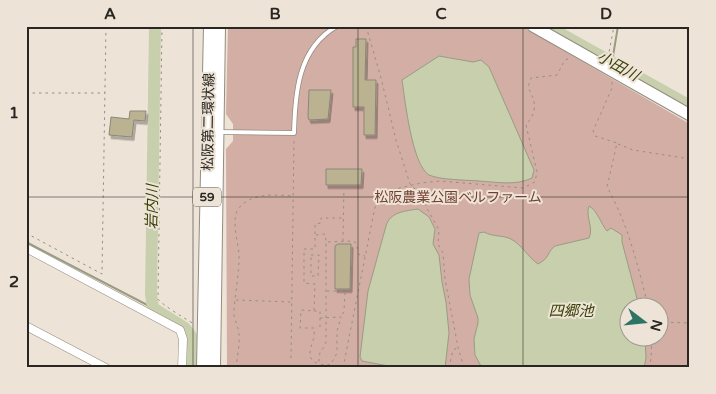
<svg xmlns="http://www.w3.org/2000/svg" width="716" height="394" font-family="'Varela Round','Noto Sans JP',sans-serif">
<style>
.green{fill:#d2aea4;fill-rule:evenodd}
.water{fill:#c8cfad;stroke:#999c83}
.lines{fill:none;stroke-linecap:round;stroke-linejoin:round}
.stream{stroke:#999c83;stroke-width:2}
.river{stroke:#c8cfad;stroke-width:12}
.building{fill:#bab291;stroke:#8a8779;filter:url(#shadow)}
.lane-casing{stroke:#958c81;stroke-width:5.5}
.street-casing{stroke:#958c81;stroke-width:9}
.secondary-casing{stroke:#958c81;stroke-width:13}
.primary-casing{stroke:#958c81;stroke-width:14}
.path{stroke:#968f85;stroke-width:1;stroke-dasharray:2.5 4;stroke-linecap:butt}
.lane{stroke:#fff;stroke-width:4}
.street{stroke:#fff;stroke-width:8}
.secondary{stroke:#fff;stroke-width:11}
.primary{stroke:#fff;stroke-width:12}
.grid{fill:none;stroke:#2a2621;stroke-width:1;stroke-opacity:0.55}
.labels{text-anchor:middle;stroke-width:4;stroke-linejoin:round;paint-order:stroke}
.shield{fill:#ede4d7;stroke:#645f58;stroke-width:1}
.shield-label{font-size:12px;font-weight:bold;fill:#2a2621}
.street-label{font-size:14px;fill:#2a2621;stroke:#ede4d7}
.park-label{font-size:14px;fill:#733f32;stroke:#ede4d7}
.water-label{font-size:15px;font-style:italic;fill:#394007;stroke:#ede4d7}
.neatline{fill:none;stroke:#2a2621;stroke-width:2}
.grid-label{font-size:16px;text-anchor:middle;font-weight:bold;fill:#2a2621}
</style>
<defs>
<filter id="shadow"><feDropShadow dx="2" dy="3.5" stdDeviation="0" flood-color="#0004"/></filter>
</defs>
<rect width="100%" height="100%" fill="#ede4d7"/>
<path class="green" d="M228,26H521L690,124V368H227L226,149L233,141V124L226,114ZM628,306H658V336H628Z"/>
<g class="water">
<path d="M439,56L473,62L481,60L489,67L534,170L532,178C516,186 496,182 479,181C467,180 440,180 429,175C412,165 405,100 402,80Z"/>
<path d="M589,206C597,210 601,224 607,231L611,228L622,235V242L639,306H628V336L645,337L646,358L644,368H482L475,355L474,339L478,323V318L470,295L469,279L479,233L484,232C493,237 503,235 511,239C522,245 528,257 538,264C551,257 546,253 555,246L589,238C594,227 585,217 589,206Z"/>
<path d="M418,209L429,217L435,229L433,244L439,255L442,282L446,302L449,333L445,368H399L362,361L360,357L368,291L386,226C390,212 405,211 418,209Z"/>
</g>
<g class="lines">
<g class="stream">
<polyline points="612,62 618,26"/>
<polyline points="26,242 153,308"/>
</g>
<g class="river">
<polyline points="155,26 151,294 153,308 185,328 191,336 190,368"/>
<polyline points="547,26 690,106"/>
</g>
</g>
<g class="building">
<polygon points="356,39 366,39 365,80 376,80 375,135 364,135 364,107 353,107 353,47 356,47"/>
<polygon points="309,90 331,90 328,119 309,120 308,117"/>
<polygon points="130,111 146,111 145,121 134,120 132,137 109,135 111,117 129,119"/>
<polygon points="326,169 362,169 361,185 326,185"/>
<polygon points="338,244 351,244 350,289 335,289 335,246"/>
</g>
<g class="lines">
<g class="lane-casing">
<path id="lane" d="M220,132L294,133C295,93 298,48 337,26"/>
</g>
<g class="street-casing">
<g id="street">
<polyline points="26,248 180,330 183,339 182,368"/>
<polyline points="26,326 106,368"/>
</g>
</g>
<g class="secondary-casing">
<polyline id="secondary" points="533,26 690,115"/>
</g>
<g class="primary-casing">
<g id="primary">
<polyline points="203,368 210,26"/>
<polyline points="214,368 219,26"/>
</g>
</g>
<g class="path">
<path d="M162,26L158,299C162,305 186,319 194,324"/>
<polyline points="366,26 381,78 396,140 410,184 418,192 439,230 438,244 443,253 445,279 458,347 464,368"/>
<polyline points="608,58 614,26"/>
<path d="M612,82V88L593,131L595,136L617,143L607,187C628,224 638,266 648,306"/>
<polyline points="26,93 105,93"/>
<polyline points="618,144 633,150 690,159"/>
<polyline points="26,233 102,274 106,26"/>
<polyline points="316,235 325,234 326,241"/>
<polyline points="343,241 344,185"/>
<polygon points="311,255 319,255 318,276 311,276"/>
<polyline points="327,291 345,291 344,312 341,316"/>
<polyline points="236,300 291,302"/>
<polyline points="314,311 320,311 320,327 316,328"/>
<path d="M320,318L341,317L337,331V353L331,364C326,366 324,365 319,364C306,360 310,350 313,340C315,337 314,332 314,328H300L301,310L314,311L315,284L304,283V249H315V224L321,223V218H343"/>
<polyline points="658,322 690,323"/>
<polyline points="291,358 294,138"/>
<path d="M236,368C237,357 240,344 239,333C238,325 233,318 234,311C235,293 239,275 239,257C239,243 230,219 239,208C252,192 276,195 294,196"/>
<polyline points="318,368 320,352 324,347 326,342 326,242 353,241 356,243 359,255 365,256"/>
<path d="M343,368L375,207L391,190L421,183L440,181L523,188L535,182L537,172L526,125C538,110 536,103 528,87L531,78L557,75L565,60L570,58"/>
<polyline points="449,368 453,350 457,348"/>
<polyline points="649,368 651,359 652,336"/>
</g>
<use href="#lane" class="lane"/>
<use href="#street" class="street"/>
<use href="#secondary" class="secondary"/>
<use href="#primary" class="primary"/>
</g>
<path class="grid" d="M193,26V368M358,26V368M523,26V368M26,197H690"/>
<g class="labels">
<rect class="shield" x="193" y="187.5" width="28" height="19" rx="4"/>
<g class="shield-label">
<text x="207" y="201">59</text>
</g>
<g class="street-label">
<text transform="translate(208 122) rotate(-89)" y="5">松阪第二環状線</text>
</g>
<g class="park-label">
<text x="458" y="202">松阪農業公園ベルファーム</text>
</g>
<g class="water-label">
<text transform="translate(618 66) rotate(29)" y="5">小田川</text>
<text transform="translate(152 207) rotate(-89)" y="5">岩内川</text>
<text x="571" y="316">四郷池</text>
</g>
</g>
<rect width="716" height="394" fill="none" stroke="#ede4d7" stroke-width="55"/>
<g transform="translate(644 322) rotate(106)"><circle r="24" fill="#ede4d7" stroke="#9f988e"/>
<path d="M0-4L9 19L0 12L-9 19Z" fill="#2f7365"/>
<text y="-8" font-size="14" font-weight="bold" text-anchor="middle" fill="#2a2621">N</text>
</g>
<rect x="28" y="28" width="660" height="338" class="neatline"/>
<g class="grid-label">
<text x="110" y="19">A</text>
<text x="275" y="19">B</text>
<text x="441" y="19">C</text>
<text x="606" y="19">D</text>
<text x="14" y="118">1</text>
<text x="14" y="287">2</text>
</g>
</svg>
